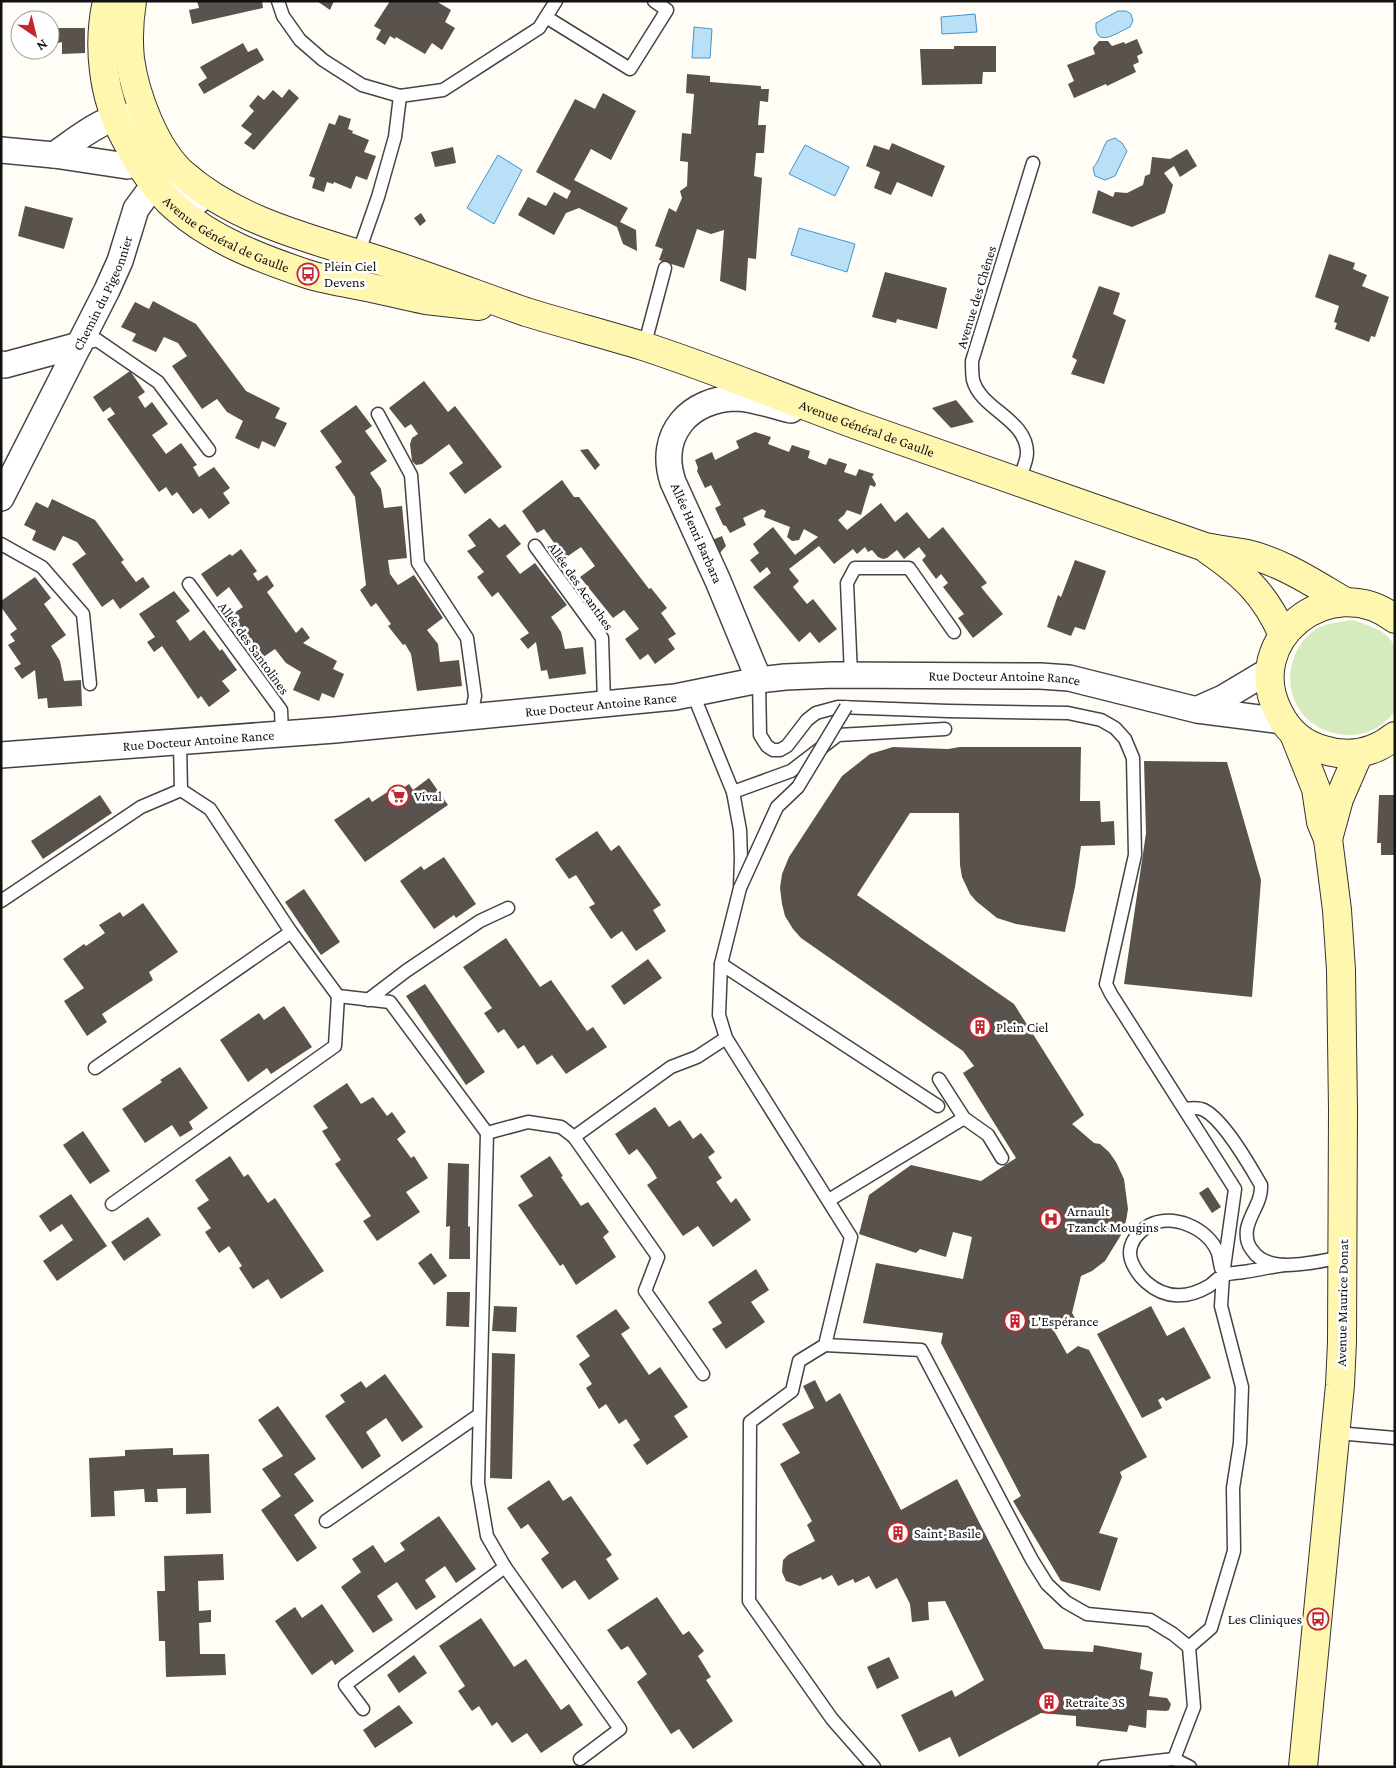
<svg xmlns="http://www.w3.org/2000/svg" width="1396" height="1768" font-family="'Crimson Pro',serif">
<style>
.green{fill:#d5ebbd}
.water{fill:#b9e0f7;stroke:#3f96cf}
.building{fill:#5a524d}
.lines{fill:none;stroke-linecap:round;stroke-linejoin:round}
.service-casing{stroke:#444;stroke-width:15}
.minor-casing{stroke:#444;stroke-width:28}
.secondary-casing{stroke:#333;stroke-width:30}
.service{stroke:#fff;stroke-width:12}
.minor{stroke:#fff;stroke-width:25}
.secondary{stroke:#fff6b0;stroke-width:28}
.service-bridge-casing{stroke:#444;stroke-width:15;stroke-linecap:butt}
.service-bridge{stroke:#fff;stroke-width:12}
.labels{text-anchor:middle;stroke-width:5;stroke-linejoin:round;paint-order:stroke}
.street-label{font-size:14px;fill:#111;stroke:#fff}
.poi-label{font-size:14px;fill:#111;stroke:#fff;text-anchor:start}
</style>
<rect width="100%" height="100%" fill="#fffdf5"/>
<path class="green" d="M1353,620C1368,625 1386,630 1394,645C1395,648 1396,704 1395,709C1394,712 1389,719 1386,721C1356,748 1305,734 1293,696C1285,672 1295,643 1316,629C1327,623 1340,622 1353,620Z"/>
<g class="water">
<path d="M1118,11H1126L1131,14L1133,21L1130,27C1119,31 1094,51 1096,23Z"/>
<polygon points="975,14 977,32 942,34 941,17"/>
<polygon points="694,27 712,29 710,58 692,58"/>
<path d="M1115,138L1122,143L1127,151L1115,176L1105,180L1095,176L1093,168C1101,158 1101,151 1107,141Z"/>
<polygon points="805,145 849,167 835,196 789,174"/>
<polygon points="498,155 522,170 494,224 467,208"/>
<polygon points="799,228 855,244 847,272 791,255"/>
</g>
<g class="building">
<polygon points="197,1 262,1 263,8 192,24 189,10 199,8"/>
<polygon points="317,1 334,1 330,10"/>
<polygon points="390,1 436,1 451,10 445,22 455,28 442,50 432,43 425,54 396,37 395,39 390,36 385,45 376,39 381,30 374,26"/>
<polygon points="57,28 85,28 85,53 62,54 62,42 58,43"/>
<polygon points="1137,39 1143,53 1137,56 1139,62 1133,65 1136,72 1107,86 1106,84 1074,98 1068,84 1074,81 1067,65 1095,54 1093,48 1099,41 1108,41 1112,46 1124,42 1125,44"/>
<polygon points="243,43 248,52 257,48 264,60 204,94 198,84 207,78 200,67"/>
<polygon points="954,46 996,46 996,72 983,72 982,84 922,85 920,49 954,49"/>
<polygon points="687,74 710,76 710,82 761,86 761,89 769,89 768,102 760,101 758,125 766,125 764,153 756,153 754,176 762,178 756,259 748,258 746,291 720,281 724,230 711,234 697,229 684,268 659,260 663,249 655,246 669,208 676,212 682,198 680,191 687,186 688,162 680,161 682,133 691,134 694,94 686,93"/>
<polygon points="289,89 299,98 254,150 244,143 252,134 241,126 254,111 249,106 258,95 264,100 273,90 282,98"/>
<polygon points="603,93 636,111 611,160 591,149 574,180 628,208 620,222 636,230 637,251 623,244 617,227 579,208 566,213 554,235 518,215 528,197 546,206 554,192 567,199 571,191 536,172 575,99 595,109"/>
<polygon points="339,115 351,119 348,129 353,131 352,133 369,140 364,152 376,156 367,180 356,176 351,189 334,182 333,184 327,182 324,192 312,188 315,178 309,176 329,123 335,125"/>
<polygon points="892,143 945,166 932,197 897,182 891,195 874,188 880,172 866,166 874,145 889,150"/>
<polygon points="453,147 456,163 435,167 431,152"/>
<polygon points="1187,149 1197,166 1180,177 1174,166 1164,173 1173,185 1165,213 1132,227 1092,213 1098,190 1113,197 1115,192 1127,193 1143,185 1145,176 1150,174 1152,157 1170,159"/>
<polygon points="25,206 73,218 64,249 18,236"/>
<polygon points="421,213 426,221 420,226 414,218"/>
<polygon points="1329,254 1355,263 1353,269 1367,275 1362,286 1389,297 1375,337 1371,336 1369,342 1335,329 1337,323 1334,322 1339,306 1315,297"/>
<polygon points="885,272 947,288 937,329 897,319 896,323 872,317"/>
<polygon points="1099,286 1120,293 1113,314 1126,320 1104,384 1071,374 1077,360 1072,357"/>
<polygon points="153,301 196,324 246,391 280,408 275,418 287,423 275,447 262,441 259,449 235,438 243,421 227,412 217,399 202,409 172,366 187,356 178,343 164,337 156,352 132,341 136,334 121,327 135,302 149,309"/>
<polygon points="130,371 145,392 138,397 145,408 152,402 168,424 152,435 166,454 181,443 197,465 193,467 199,477 214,467 230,488 223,493 230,503 209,519 201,508 193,514 177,492 172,496 166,487 159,492 107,419 115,414 110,407 103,412 93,397"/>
<polygon points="424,381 448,412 455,406 502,467 465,494 449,473 463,463 449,444 422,464 416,465 412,461 410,444 412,438 418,434 411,424 405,428 389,408"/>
<polygon points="956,400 974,422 951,428 932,408"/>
<polygon points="356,405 372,426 365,431 387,461 370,473 381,489 384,508 402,506 407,558 388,560 390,574 398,585 414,575 443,618 427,630 438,644 440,662 459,660 462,686 417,691 411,654 405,644 403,645 388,626 391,624 376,603 371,607 360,590 366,585 355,497 335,467 342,462 320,431"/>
<polygon points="755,432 771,437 768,444 789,452 792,445 810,451 808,458 826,465 829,458 847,464 844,472 856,476 859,469 874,474 872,477 876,484 875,487 870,485 861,515 847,510 844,515 838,520 847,530 881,503 895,522 907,512 929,539 943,527 987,583 981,587 1003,614 973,638 958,618 964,614 943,587 948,583 941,574 936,579 922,560 926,556 919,547 904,559 897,550 887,558 883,559 878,557 872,550 868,552 865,547 857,554 853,549 834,564 819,546 789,569 799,581 793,587 807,604 813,599 837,629 819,643 810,632 799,642 753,587 771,573 767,567 760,573 750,560 759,553 753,544 773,527 795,555 818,537 804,529 799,540 792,541 787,537 790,527 764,517 766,511 762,509 743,518 746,525 730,533 726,526 723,525 715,508 721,505 711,485 705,488 697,471 698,468 695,460 712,452 715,460 739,448 736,441"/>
<polygon points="588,449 600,465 595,470 580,450"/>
<polygon points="562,480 574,497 579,497 649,589 651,588 667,608 661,613 676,634 668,639 675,649 655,664 648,654 640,660 625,639 639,629 624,610 613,618 580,577 595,566 581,547 565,558 544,529 537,533 522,511"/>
<polygon points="52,499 95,520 124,560 121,562 136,582 143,577 150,587 120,609 113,599 102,607 72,564 86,554 77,542 63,536 55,551 32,540 36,531 24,525 36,502 48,508"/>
<polygon points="490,518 499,528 505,524 521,544 506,556 520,574 535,563 567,605 551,617 561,632 565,649 583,647 586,674 549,679 547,670 541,671 536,642 528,649 520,639 529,633 498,592 492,597 477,577 484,572 467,551 476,546 468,535"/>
<polygon points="722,536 726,546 718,555 712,540"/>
<polygon points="241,549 257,571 253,574 258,581 267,575 274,586 267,592 296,633 302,627 310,638 303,643 337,661 333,669 344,674 334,698 322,693 319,701 293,690 301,672 286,663 275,649 259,660 228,617 243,607 229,587 217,597 201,574 230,554 232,556"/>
<polygon points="1075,560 1106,571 1085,630 1075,627 1071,636 1047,627 1058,595 1061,597"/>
<polygon points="35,577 51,598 44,604 66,635 51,646 60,661 64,681 81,680 82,706 48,708 47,698 38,699 35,670 22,679 14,668 21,664 8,645 15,641 10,634 17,629 1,607 1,601"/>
<polygon points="174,591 190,611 176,621 190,641 204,630 220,651 222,649 237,670 222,681 230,691 209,707 201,696 198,699 162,646 154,652 147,642 155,637 139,614"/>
<polygon points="893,747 948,749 960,747 1081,747 1080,801 1100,801 1101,822 1114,821 1115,845 1081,846 1075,887 1065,932 1016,924 997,918 976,901 970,894 962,877 960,865 959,813 910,813 857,895 1014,1004 1084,1115 1072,1124 1094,1143 1100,1144 1109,1152 1116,1162 1124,1179 1128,1209 1126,1221 1121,1235 1105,1261 1092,1271 1081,1276 1072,1313 1075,1318 1053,1329 1067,1354 1078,1346 1089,1350 1147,1457 1120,1472 1122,1477 1099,1533 1118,1538 1100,1591 1061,1581 1013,1501 1021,1496 941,1343 943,1333 863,1323 876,1263 963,1279 972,1237 953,1232 946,1257 920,1249 916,1253 859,1234 869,1195 911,1165 981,1181 1016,1158 963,1073 974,1066 963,1051 801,938 793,929 785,916 782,904 780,888 782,874 789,857 842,776 870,754"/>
<polygon points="1144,761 1227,762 1261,880 1252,997 1124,984 1146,833"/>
<polygon points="429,778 448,805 365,862 334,820 369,797 372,802 389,791 392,796 409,784 413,790"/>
<polygon points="100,795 112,813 43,859 31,841"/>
<polygon points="1379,795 1395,795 1395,855 1381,855 1381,843 1377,843"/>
<polygon points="597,831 611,851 619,845 661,905 653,910 666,931 636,951 622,931 611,939 589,907 595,904 576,875 569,879 555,859"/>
<polygon points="444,857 476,904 456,918 454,915 434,929 400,881 421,866 424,870"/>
<polygon points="304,889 340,942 321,955 285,902"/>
<polygon points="143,903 178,952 149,972 153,980 102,1014 107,1022 87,1036 64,1001 84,988 63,959 84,944 86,946 105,933 99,925 120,912 123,917"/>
<polygon points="506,938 540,987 551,980 587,1031 593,1027 607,1047 566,1074 552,1055 537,1065 524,1045 518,1049 504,1029 498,1033 484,1013 492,1008 463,967"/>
<polygon points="648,959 662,978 624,1005 611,986"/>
<polygon points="425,984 485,1072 466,1085 406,996"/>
<polygon points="284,1006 312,1047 271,1074 267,1068 248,1082 220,1040 259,1013 264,1020"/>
<polygon points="180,1067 208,1108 189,1122 193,1129 180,1137 172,1125 145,1143 122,1109 162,1082 160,1080"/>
<polygon points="347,1083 361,1104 373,1097 387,1116 392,1112 406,1132 397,1139 411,1158 414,1156 428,1178 406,1192 420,1212 377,1241 363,1221 371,1216 335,1164 341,1160 322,1131 328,1128 313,1106"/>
<polygon points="655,1107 669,1127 680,1120 693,1139 701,1133 715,1152 708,1157 722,1178 716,1182 731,1203 736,1198 751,1220 713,1247 698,1226 683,1236 647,1185 657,1178 651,1168 637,1149 629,1155 615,1134"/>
<polygon points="83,1131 110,1171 90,1184 63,1145"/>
<polygon points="230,1156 244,1177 248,1174 268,1203 275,1198 324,1271 281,1299 268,1279 253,1289 239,1268 242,1266 229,1246 219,1253 205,1232 211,1228 197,1208 209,1200 195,1180"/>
<polygon points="550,1156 563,1176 561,1177 581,1206 588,1202 609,1232 603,1237 616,1257 576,1285 563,1264 560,1266 518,1205 533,1196 520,1176"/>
<polygon points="448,1163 469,1164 468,1227 470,1226 470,1259 449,1259 450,1226 446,1227"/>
<polygon points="1208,1187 1221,1207 1212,1213 1199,1193"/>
<polygon points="71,1194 107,1246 57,1281 43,1261 73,1240 62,1224 50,1232 39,1216"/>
<polygon points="148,1217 161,1235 124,1261 111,1242"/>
<polygon points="431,1253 447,1276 434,1285 418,1263"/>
<polygon points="756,1269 769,1290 751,1302 765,1322 726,1349 712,1329 722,1323 708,1302"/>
<polygon points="447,1292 470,1292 469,1327 446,1326"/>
<polygon points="494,1306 517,1307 516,1332 492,1331"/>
<polygon points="1151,1306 1167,1336 1184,1327 1211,1378 1166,1401 1163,1397 1158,1400 1162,1408 1142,1418 1097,1334"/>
<polygon points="616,1309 630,1328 621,1334 649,1375 660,1367 688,1407 674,1416 688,1437 647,1465 633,1445 640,1440 626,1419 619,1424 606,1404 599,1409 586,1388 592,1384 579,1364 590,1356 576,1336"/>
<polygon points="492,1353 515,1354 512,1479 490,1478"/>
<polygon points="385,1374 423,1427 402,1442 386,1418 366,1432 381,1456 362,1469 325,1416 345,1402 340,1395 361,1381 366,1388"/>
<polygon points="815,1380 826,1402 840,1393 901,1510 957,1479 1044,1649 1093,1652 1094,1645 1142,1653 1140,1669 1153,1672 1149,1696 1167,1698 1171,1704 1169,1710 1166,1711 1147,1710 1146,1728 1129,1725 1127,1732 1076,1726 1076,1716 1041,1713 959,1757 950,1737 919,1752 901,1715 952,1690 955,1697 984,1680 945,1601 928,1602 929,1620 912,1622 910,1604 897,1578 876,1589 869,1576 855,1583 853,1579 838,1586 832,1575 822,1580 821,1577 800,1586 786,1581 782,1572 783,1560 788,1555 815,1541 807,1525 812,1521 780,1464 800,1453 782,1424 814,1408 803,1386"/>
<polygon points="278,1406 316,1459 294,1474 314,1501 294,1515 317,1548 297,1562 261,1510 281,1496 262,1469 283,1456 258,1420"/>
<polygon points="173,1448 173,1455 209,1454 211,1513 186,1514 186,1488 157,1489 158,1502 145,1502 144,1489 114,1491 115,1516 91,1517 89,1458 125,1456 125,1450"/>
<polygon points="549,1480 563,1501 571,1496 612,1555 606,1559 619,1579 589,1600 575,1580 562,1589 541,1559 549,1553 528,1524 521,1529 507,1508"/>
<polygon points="439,1516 476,1569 456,1583 445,1566 425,1580 436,1597 416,1610 397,1582 377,1596 393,1620 373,1633 341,1587 361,1572 352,1559 373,1545 385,1563 405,1550 400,1543"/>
<polygon points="223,1554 224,1580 198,1581 199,1611 211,1610 211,1622 199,1623 200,1654 225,1654 226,1675 166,1677 165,1641 159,1641 157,1591 165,1591 164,1556"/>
<polygon points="657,1597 683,1635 689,1631 704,1651 698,1656 711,1677 706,1680 733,1721 693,1749 679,1729 671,1734 637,1682 647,1674 628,1646 621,1650 607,1630"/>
<polygon points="322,1604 354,1651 335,1665 332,1660 312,1675 275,1621 295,1607 302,1618"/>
<polygon points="481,1618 514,1667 526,1659 561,1710 569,1704 583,1725 541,1753 527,1733 512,1743 497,1722 492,1726 479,1706 472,1711 458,1691 465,1686 439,1646"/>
<polygon points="414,1655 427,1673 399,1693 387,1675"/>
<polygon points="889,1657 899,1678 877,1689 867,1667"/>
<polygon points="399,1705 413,1723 375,1748 363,1730"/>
</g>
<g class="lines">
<g class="service-casing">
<g id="service">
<polyline points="278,1 283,16 300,40 323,60 362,85 400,96 443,90 539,28 556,1"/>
<polyline points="546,17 630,69 667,10 654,1"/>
<polyline points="348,283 378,197 395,137 400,96"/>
<polyline points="79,345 97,340 158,382 209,450"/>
<polyline points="644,347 665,268"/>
<polyline points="378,414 411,475 418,563 467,638 475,696 471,717"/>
<path d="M1018,482C1021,473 1027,462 1027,453C1027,419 981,410 973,380C972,374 972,367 972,361L1033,163"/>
<polyline points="1,544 42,567 83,614 90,684"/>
<polyline points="535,546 602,638 604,703"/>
<polyline points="189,584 281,710 282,734"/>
<polyline points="851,675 847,583 855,568 909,568 954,632"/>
<polyline points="759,680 760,735 767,746 773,750 780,750 787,746 807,720 816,713 838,707 948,711 1068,713 1101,720 1115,728 1125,739 1133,758 1135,855 1106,984 1111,994 1235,1189 1223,1275 1221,1306 1242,1387 1240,1443 1233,1488 1234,1551 1211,1628 1189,1647 1194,1707 1174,1759"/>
<polyline points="693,694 733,792 740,830 741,858 740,888 721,964 719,1015 726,1038 851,1237 825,1345 799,1361 792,1391 750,1422 749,1601 832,1719 874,1767"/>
<polyline points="181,790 210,809 291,932 338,996 390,1002 487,1133 528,1122 561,1127 574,1137 658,1257 645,1291 703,1374"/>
<polyline points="733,792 791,771 838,735 945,729"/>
<polyline points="1,901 141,807 181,790 180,743"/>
<polyline points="721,964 938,1106"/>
<polyline points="368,1000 406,971 480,921 508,908"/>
<polyline points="95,1068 291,932"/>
<polyline points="939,1079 964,1118 988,1135 1002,1158"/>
<path d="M1185,1109C1191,1108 1198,1107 1204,1110C1224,1120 1250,1166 1261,1185C1262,1202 1250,1213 1247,1229C1246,1237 1247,1244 1252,1250C1268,1276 1318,1261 1343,1257"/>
<polyline points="487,1133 478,1483 487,1536 505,1567 620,1729 580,1759"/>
<polyline points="574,1137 671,1067 697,1057 726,1038"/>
<polyline points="829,1200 964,1118"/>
<polyline points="112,1204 335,1046 338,996"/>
<path d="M1221,1268C1220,1263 1219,1258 1218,1253C1208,1228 1172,1212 1148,1226C1139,1232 1130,1241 1130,1253C1130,1263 1139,1276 1146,1282C1165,1299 1187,1299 1209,1286C1214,1283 1218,1277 1224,1275C1230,1273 1237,1273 1243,1272C1257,1270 1270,1267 1284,1265"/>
<polyline points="825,1345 921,1350 1032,1560 1047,1584 1066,1602 1087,1614 1150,1620 1173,1634 1189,1647"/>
<polyline points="1337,1433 1395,1438"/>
<polyline points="326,1521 479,1415"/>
<polyline points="363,1709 345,1685 505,1567"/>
<polyline points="1104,1767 1174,1759 1190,1767"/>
</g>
</g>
<g class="minor-casing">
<g id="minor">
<polyline points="1,150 54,155 127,166 147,161 156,157"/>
<path d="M54,155C72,143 113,108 135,118C141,120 147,126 152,129"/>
<polyline points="1,364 5,365 79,345"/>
<path id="s1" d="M1,498L107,290L120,261L136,209L147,194L164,181H171L198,201"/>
<path d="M759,680L718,581L673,482C657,434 690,398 738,398C754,399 775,406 791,410"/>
<polyline points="1198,709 1223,698 1270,670"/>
<path id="s2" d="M1,755L335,730L675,697L759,680L785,677L833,675L1040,676L1069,678L1197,710L1283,721"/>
</g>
</g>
<g class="secondary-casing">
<g id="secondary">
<path id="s3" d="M107,1C97,46 103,97 125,138C138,163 154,189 176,208C212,240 262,259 307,274C326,280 347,283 367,287C386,291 406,296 426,300C443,302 461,304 479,306"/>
<path id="s4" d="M132,1C129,20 128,40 130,59C135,95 155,149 183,174C240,224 317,240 387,263C434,278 480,296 526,312C565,324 604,334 643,346C714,369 783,398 854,424C971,466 1088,506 1205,547C1219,550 1233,551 1247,554C1282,562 1313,583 1344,601"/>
<path d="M1208,550C1244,575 1265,594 1283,635"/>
<path d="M1395,619C1331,569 1240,640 1279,713C1288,731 1304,745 1324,750C1349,758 1374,753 1395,736"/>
<polyline points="1294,734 1316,789 1321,822 1328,839 1337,910 1341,970 1343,1109 1342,1342 1340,1385 1303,1767"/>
<polyline points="1328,839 1339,799 1359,753"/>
</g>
</g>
<use href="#service" class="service"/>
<use href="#minor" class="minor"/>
<use href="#secondary" class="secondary"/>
<g class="service-bridge-casing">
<polyline id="service-bridge" points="740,888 777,807 798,787 846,707"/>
</g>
<use href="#service-bridge" class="service-bridge"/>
</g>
<defs>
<g id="bus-ring" transform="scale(1.125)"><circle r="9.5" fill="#fff" stroke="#c4262e" stroke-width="1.5"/><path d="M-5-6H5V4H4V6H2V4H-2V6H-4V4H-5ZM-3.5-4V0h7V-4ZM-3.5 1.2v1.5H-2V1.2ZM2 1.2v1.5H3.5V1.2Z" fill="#c4262e"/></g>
<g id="supermarket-ring" transform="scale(1.125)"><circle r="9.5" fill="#fff" stroke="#c4262e" stroke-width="1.5"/><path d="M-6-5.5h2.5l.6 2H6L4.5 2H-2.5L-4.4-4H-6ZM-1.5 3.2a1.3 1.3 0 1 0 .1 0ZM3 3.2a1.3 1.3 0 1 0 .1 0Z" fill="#c4262e"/></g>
<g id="building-ring" transform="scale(1.125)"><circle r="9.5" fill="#fff" stroke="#c4262e" stroke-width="1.5"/><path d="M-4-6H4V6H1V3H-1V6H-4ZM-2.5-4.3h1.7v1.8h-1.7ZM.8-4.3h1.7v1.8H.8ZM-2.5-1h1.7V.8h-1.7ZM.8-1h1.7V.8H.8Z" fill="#c4262e"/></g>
<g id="hospital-ring" transform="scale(1.125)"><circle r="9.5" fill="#fff" stroke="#c4262e" stroke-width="1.5"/><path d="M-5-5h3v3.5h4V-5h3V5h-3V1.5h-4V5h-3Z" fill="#c4262e"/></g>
</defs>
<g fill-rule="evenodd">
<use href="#bus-ring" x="308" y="274"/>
<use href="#supermarket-ring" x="398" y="796"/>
<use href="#building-ring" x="980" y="1027"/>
<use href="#hospital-ring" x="1051" y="1219"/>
<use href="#building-ring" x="1015" y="1321"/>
<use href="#building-ring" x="898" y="1533"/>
<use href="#bus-ring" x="1318" y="1619"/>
<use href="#building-ring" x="1049" y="1702"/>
</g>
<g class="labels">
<g class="street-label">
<text dy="5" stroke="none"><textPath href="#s3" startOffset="285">Avenue Général de Gaulle</textPath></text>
<text dy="5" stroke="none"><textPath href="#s1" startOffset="229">Chemin du Pigeonnier</textPath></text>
<text transform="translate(976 297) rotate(-73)" y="5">Avenue des Chênes</text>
<text dy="5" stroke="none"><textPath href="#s4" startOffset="919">Avenue Général de Gaulle</textPath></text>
<text transform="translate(697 533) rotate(66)" y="5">Allée Henri Barbara</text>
<text transform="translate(581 586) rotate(55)" y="5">Allée des Acanthes</text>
<text transform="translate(254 648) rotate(54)" y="5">Allée des Santolines</text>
<text dy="5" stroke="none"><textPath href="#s2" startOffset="1008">Rue Docteur Antoine Rance</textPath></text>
<text dy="5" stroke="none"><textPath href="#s2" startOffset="602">Rue Docteur Antoine Rance</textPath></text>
<text dy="5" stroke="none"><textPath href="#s2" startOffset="198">Rue Docteur Antoine Rance</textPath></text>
<text transform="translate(1342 1303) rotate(-89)" y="5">Avenue Maurice Donat</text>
</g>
<g class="poi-label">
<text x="324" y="271">Plein Ciel<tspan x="324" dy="16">Devens</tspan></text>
<text x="414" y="801">Vival</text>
<text x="996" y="1032">Plein Ciel</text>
<text x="1067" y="1216">Arnault<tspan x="1067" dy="16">Tzanck Mougins</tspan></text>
<text x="1031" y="1326">L'Espérance</text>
<text x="914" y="1538">Saint-Basile</text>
<text x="1302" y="1624" text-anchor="end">Les Cliniques</text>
<text x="1065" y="1707">Retraite 3S</text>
</g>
</g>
<rect width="1396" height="1768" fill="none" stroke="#111111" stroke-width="5"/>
<g transform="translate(35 35) rotate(145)"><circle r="24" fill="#ffffff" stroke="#a0a0a0"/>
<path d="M0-4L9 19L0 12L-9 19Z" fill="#c4262e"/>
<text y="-8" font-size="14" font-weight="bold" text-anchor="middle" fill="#111111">N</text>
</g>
</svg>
